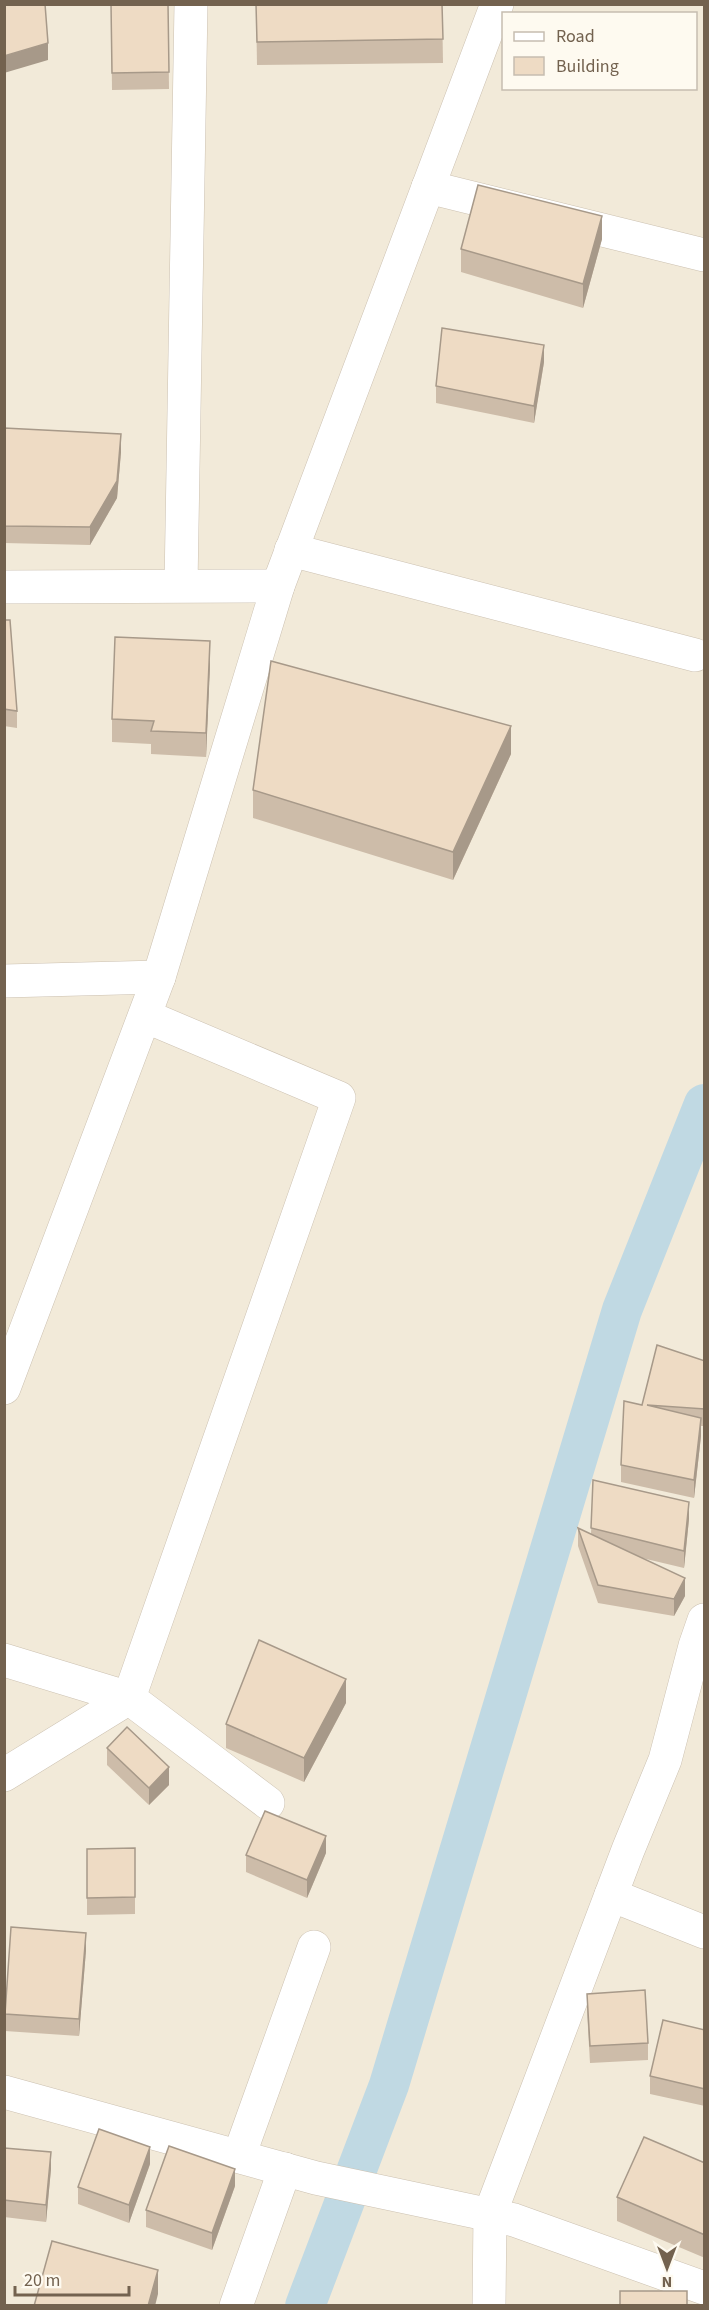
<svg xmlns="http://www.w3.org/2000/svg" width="709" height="2310" font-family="'Source Sans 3',sans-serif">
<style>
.residential{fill:#f2ead9;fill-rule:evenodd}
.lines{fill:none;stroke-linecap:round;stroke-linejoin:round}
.canal{stroke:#c0d9e3;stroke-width:40}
.minor-casing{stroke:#ccc1b1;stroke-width:34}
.minor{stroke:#fff;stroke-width:33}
.wall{fill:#cdbca9}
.shaded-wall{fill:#a79989}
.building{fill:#eedbc4;stroke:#a79989;stroke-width:1.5}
</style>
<rect width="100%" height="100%" fill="#fbf7ea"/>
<path class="residential" d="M5,5H704V2305H5ZM504,14H696V88H504Z"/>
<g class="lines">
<polyline class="canal" points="305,2306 389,2085 622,1310 704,1104"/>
<g class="minor-casing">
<g id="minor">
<polyline points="428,187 704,255"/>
<polyline points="291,550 695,655"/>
<polyline points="181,585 191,4"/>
<polyline points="4,587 278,586"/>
<polyline points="4,981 159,977"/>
<polyline points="145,1016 339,1098 129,1698 268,1803"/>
<polyline points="4,1388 159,977 278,586 497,4"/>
<polyline points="4,1660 129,1698 4,1775"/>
<polyline points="611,1895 704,1932"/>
<polyline points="4,2092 316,2178 514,2220 704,2288"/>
<polyline points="239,2156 314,1947"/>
<polyline points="236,2306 285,2169"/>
<polyline points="489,2306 490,2214 628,1850 665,1760 695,1646 704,1620"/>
</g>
</g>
<use href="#minor" class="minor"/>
</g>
<g class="wall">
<polygon points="111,4 168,4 169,89 112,90"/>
<polygon points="256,4 442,4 443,63 257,65"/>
<polygon points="602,239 583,308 461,272 461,249"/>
<polygon points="544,362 534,423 436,403 436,386"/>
<polygon points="4,428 121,452 117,498 90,545 4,543"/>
<polygon points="4,620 17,711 17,728 4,726"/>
<polygon points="210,665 206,757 151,754 151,744 112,742 112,719"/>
<polygon points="511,754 453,880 253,818 253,790"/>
<polygon points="705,1361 705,1426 701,1426 701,1436 694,1498 621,1482 621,1465 642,1405"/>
<polygon points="593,1480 689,1519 684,1568 642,1558 685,1596 674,1616 598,1603 578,1546 578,1528 591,1534"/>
<polygon points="346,1703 304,1782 226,1748 226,1724"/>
<polygon points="107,1748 169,1785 149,1805 107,1765"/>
<polygon points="135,1848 135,1914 87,1915 87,1849"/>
<polygon points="326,1853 307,1898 246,1872 246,1855"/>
<polygon points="86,1950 79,2036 5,2031 5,2014"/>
<polygon points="587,1994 648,2043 648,2060 590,2063 587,2011"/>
<polygon points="705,2030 705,2106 650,2094 650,2076"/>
<polygon points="4,2148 51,2169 46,2222 4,2217"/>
<polygon points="705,2163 705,2258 617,2221 617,2197"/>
<polygon points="150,2164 129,2223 78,2204 78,2187"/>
<polygon points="235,2186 212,2250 146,2227 146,2210"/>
</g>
<g class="shaded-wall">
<polygon points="48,43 48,60 4,73 4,56"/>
<polygon points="602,216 602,239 583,308 583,284"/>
<polygon points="544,345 544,362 534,423 534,406"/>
<polygon points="121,434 121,452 117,498 90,545 90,527"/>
<polygon points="210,641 210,665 206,757 206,733"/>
<polygon points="511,726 511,754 453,880 453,852"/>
<polygon points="701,1418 701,1436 694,1498 694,1480"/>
<polygon points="689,1502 689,1519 684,1568 684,1551"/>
<polygon points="685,1578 685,1596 674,1616 674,1599"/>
<polygon points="346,1679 346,1703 304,1782 304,1758"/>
<polygon points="169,1767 169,1785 149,1805 149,1788"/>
<polygon points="326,1836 326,1853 307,1898 307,1880"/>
<polygon points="86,1933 86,1950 79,2036 79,2019"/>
<polygon points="150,2147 150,2164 129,2223 129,2205"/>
<polygon points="51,2152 51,2169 46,2222 46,2205"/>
<polygon points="235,2169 235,2186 212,2250 212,2233"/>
<polygon points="158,2270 158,2294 155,2306 148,2306"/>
</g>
<g class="building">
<polygon points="4,4 45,4 48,43 4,56"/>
<polygon points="111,4 168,4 169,72 112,73"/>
<polygon points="256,4 442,4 443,39 257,42"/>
<polygon points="478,185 602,216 583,284 461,249"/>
<polygon points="442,328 544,345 534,406 436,386"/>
<polygon points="4,428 121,434 117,481 90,527 4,526"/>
<polygon points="4,620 10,620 17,711 4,709"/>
<polygon points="115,637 210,641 206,733 151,731 154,721 112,719"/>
<polygon points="271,661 511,726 453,852 253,790"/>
<polygon points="657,1345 705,1361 705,1409 647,1405 701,1418 694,1480 621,1465 624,1401 642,1405"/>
<polygon points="593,1480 689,1502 684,1551 591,1528"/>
<polygon points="578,1528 685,1578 674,1599 598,1585"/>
<polygon points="259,1640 346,1679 304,1758 226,1724"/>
<polygon points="127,1727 169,1767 149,1788 107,1748"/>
<polygon points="265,1811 326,1836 307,1880 246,1855"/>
<polygon points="135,1848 135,1897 87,1898 87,1849"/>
<polygon points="11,1927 86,1933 79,2019 5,2014"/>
<polygon points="645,1990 648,2043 590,2046 587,1994"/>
<polygon points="663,2020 705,2030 705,2089 650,2076"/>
<polygon points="99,2129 150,2147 129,2205 78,2187"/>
<polygon points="644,2137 705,2163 705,2235 617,2197"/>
<polygon points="169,2146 235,2169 212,2233 146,2210"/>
<polygon points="4,2148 51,2152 46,2205 4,2200"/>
<polygon points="52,2241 158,2270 148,2306 34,2306"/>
<rect x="620" y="2291" width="67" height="15"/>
</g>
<rect width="709" height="2310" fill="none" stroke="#73624f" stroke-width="12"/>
<rect x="502" y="12" width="195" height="78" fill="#fefaf0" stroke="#c6bdb0" stroke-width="1.5"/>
<rect x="514" y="32" width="30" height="9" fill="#ffffff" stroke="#c6bdb0" stroke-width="1.5"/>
<text x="556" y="42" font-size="18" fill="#73624f">Road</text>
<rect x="514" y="57" width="30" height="18" fill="#eedbc4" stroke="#c6bdb0" stroke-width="1.5"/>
<text x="556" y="72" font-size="18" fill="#73624f">Building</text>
<g transform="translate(667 2268) rotate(180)" stroke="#fefaf0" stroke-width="4.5" paint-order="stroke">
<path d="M0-4.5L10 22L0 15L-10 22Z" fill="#73624f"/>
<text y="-9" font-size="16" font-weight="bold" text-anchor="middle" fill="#73624f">N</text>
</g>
<path d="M15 2286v9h114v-9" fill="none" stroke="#73624f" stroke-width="3"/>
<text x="24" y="2286" font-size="18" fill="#73624f" stroke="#fefaf0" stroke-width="4.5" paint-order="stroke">20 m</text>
</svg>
